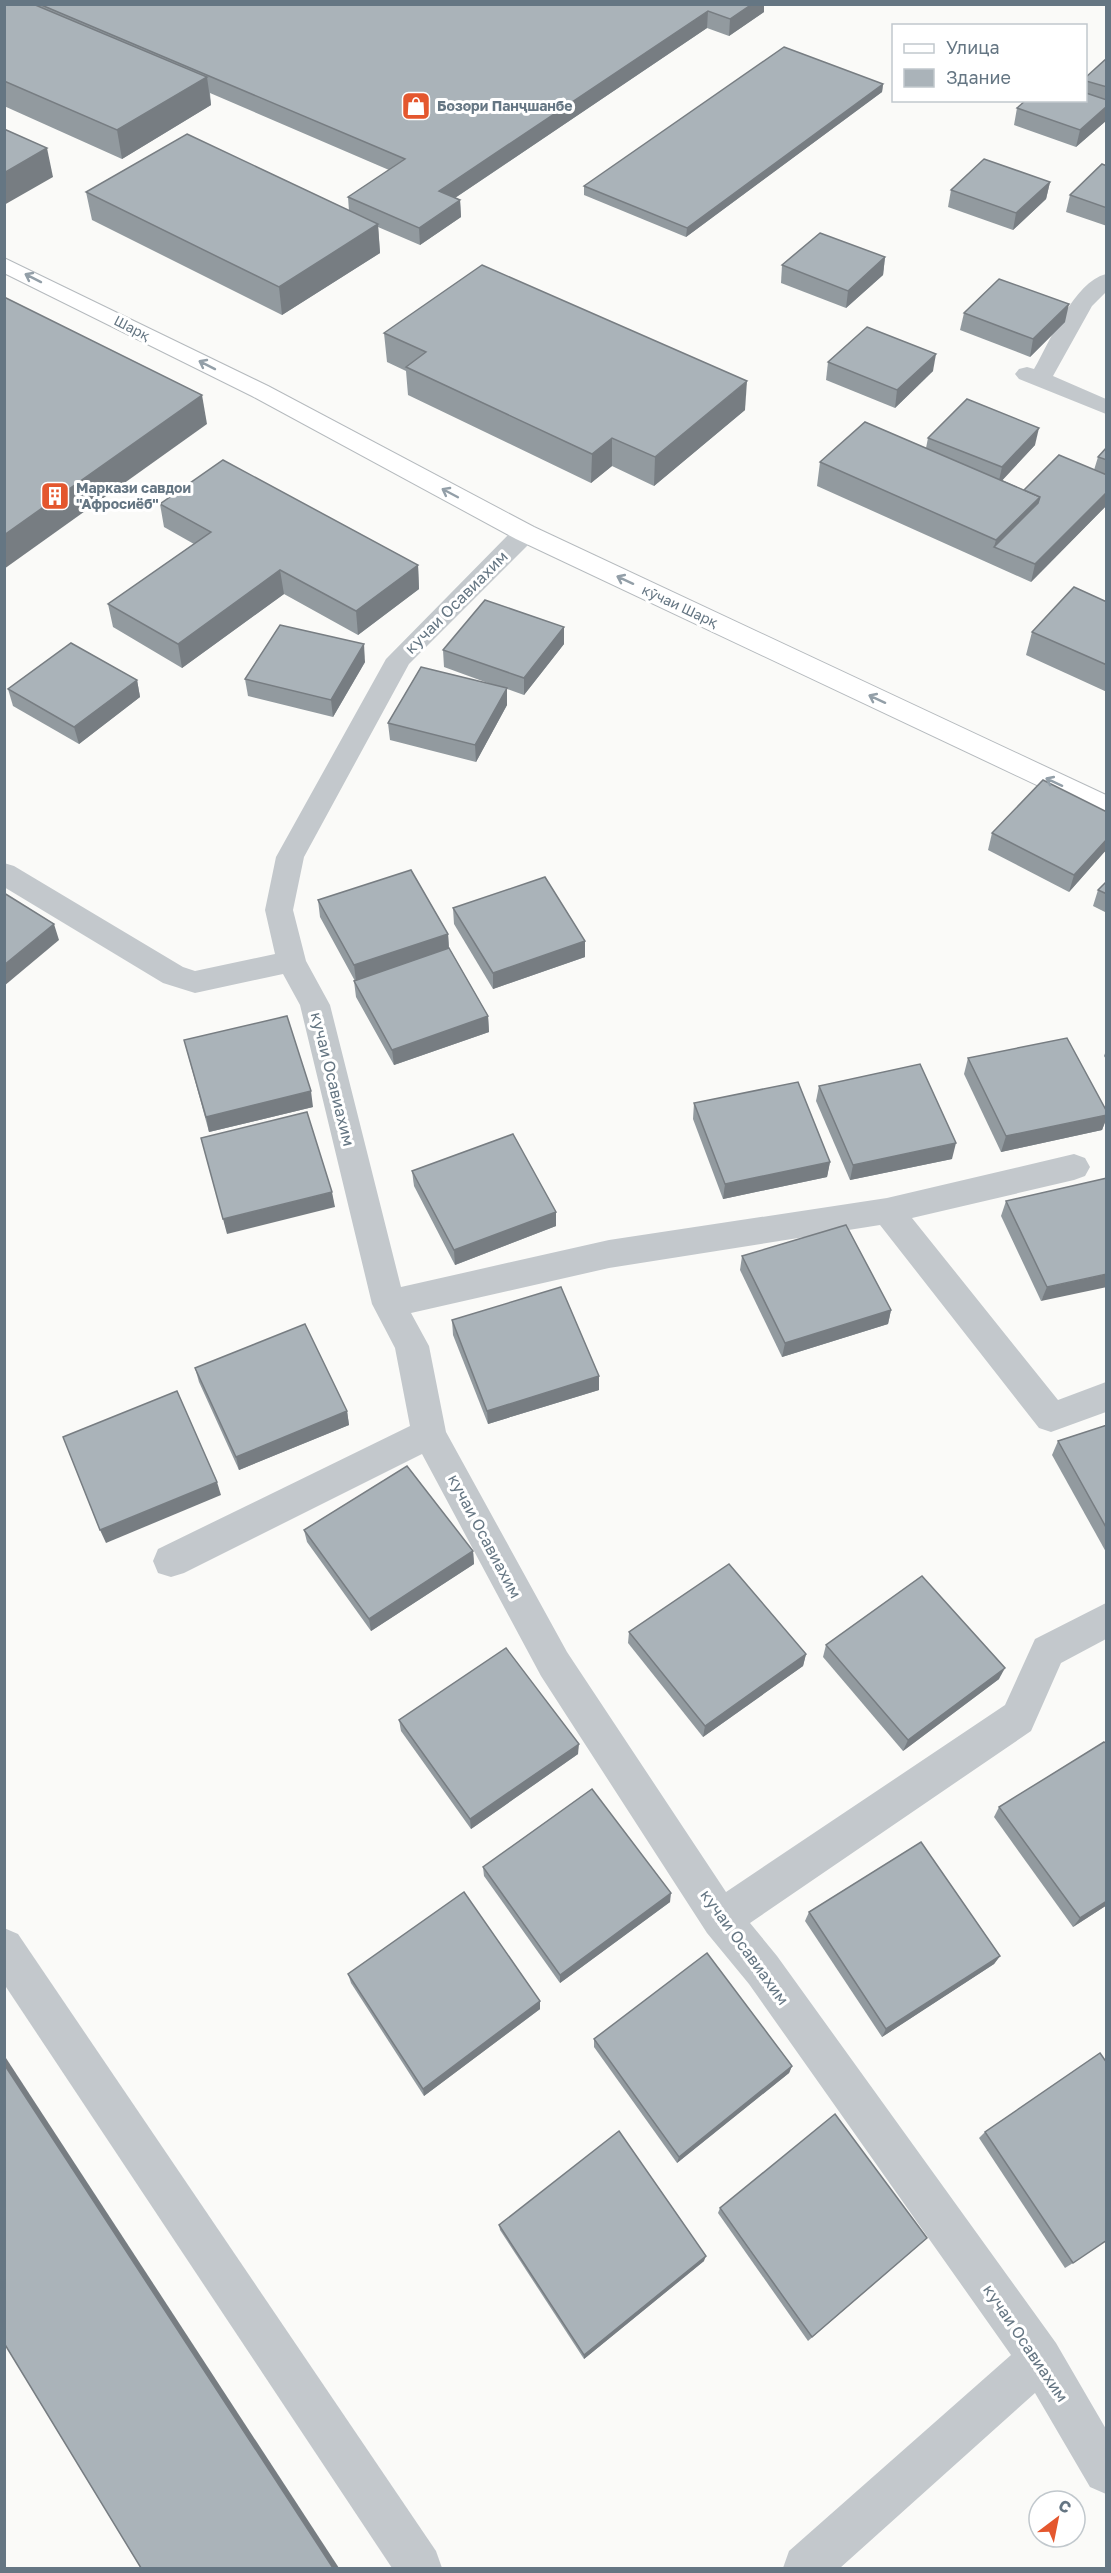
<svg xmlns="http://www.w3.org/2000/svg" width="1111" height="2573" font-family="'Golos Text',sans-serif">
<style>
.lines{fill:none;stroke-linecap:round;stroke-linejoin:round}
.major-casing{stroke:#b5babe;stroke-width:2}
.minor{fill:#c3c8cc;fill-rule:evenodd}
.major{fill:#fff;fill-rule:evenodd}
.wall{fill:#929a9f}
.shaded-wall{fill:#777d82}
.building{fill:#aab3b9;stroke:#777d82;stroke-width:1.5}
.oneway{stroke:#939fa8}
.labels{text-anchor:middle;stroke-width:6;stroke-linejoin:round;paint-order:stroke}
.far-poi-label{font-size:14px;font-weight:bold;fill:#657683;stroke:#fff;text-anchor:start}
.far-street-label{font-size:14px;fill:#657683;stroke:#fff}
.street-label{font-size:16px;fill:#657683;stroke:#fff}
</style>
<rect width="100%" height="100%" fill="#fafaf8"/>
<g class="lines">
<g class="major-casing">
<polygon id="major" points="4,258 268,386 534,527 1106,795 1106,816 1096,813 516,539 252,396 4,273"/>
</g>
<g class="minor">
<path d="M1106,274V292L1092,306L1053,376L1106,399V414L1019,379L1015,374L1019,369L1027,367L1034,369C1050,341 1074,282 1106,274Z"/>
<polygon points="525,525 534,527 537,533 534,539 409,664 304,857 293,910 306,961 330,1005 401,1287 609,1240 887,1198 1074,1154 1085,1158 1090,1167 1085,1176 1074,1180 912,1218 1058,1400 1106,1382 1106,1412 1051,1432 1039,1428 880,1225 609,1268 411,1313 429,1346 446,1432 567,1652 726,1892 1005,1705 1035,1639 1106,1603 1106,1639 1061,1663 1031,1731 750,1923 777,1956 1056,2343 1106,2429 1106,2494 1090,2487 1035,2393 840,2568 783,2568 789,2551 1011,2355 749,1984 707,1933 541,1676 422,1454 184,1573 171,1577 158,1573 153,1561 158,1549 410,1426 395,1348 372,1304 300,1005 283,974 195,993 163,983 4,887 4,863 14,866 183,967 195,971 275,954 265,910 276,857 386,659 516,527"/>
<polygon points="4,1928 18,1934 436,2551 442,2568 392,2568 4,1984"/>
</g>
<use href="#major" class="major"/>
</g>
<g class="wall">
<polygon points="4,4 764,4 764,12 729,36 707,28 455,198 460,200 461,217 420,245 378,227 380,253 282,315 92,220 86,192 349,211 348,197 389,170 210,93 211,105 122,159 4,106"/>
<polygon points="1107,58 1107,120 1076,147 1014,125 1017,108 1086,100 1086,77"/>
<polygon points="883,84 882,92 686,237 584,195 584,186"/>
<polygon points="1107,166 1107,226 1066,212 1070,195"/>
<polygon points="1050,182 1046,199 1013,230 948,207 951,190"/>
<polygon points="885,257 883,275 846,308 781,283 782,265"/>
<polygon points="964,313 1065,322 1030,357 960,330"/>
<polygon points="384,333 745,410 654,486 612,466 591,483 408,395 406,371 387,362"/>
<polygon points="828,362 933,371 895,408 826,380"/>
<polygon points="928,438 1035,445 1002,480 1024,490 1094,470 1098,457 1107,447 1107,505 1031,582 817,486 820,462 926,448"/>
<polygon points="160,504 418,565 419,589 358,635 284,594 182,668 113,627 108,604 194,544 164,527"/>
<polygon points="1107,602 1107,692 1026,655 1032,632"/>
<polygon points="564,627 564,644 524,695 507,689 507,705 476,762 390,740 388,723 496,686 444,667 443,650"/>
<polygon points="365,662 333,717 248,696 245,679"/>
<polygon points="137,680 140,697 79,744 13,706 8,689"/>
<polygon points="1107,812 1107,849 1069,892 988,850 992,833"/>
<polygon points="1107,881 1107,913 1093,906 1098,890"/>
<polygon points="318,900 448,934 449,948 488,1016 489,1032 394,1065 356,997 354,981 355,981 320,917"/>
<polygon points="453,908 585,941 585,957 493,989 454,924"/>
<polygon points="184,1040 313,1107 209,1132"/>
<polygon points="1107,1048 1107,1061 1104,1056"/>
<polygon points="968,1058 1107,1112 1107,1117 1102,1130 1001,1152 964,1074"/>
<polygon points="819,1086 952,1159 850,1180 816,1101"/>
<polygon points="694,1103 830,1162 827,1177 723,1199 693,1119"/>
<polygon points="412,1171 556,1226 455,1265 414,1186"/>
<polygon points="1107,1178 1041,1301 1001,1216 1006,1201"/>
<polygon points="742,1256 891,1310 888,1324 782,1357 740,1270"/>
<polygon points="452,1320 599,1390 488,1424 453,1335"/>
<polygon points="195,1368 347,1411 349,1425 239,1470 199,1382"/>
<polygon points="1107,1425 1107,1552 1106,1552 1052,1455 1058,1441"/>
<polygon points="304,1530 473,1551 474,1564 371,1631 307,1542"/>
<polygon points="629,1632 806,1654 803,1666 703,1737 628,1643"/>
<polygon points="826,1645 999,1679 903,1751 823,1657"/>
<polygon points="399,1720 578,1754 471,1829 401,1731"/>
<polygon points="1107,1744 1107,1905 1073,1927 994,1817 999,1807"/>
<polygon points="483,1867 670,1902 560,1983 484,1876"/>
<polygon points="809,1912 1000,1956 994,1964 882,2037 805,1921"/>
<polygon points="348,1974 540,2009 424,2096 351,1983"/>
<polygon points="594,2039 792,2066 789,2073 677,2163 594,2047"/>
<polygon points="985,2132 1073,2263 1065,2268 979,2138"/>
<polygon points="720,2208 927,2238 808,2341 718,2213"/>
<polygon points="499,2225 704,2261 584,2359 500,2230"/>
</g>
<g class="shaded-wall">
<polygon points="752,4 764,4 764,12 729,36 730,19"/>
<polygon points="708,11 707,28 440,208 439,191"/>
<polygon points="207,77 211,105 122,159 117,130"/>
<polygon points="883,84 882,92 686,237 687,228"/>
<polygon points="1107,106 1107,120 1076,147 1080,130"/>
<polygon points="47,148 53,177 4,205 4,173"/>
<polygon points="1050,182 1046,199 1013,230 1016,213"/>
<polygon points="460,200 461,217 420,245 419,228"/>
<polygon points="378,224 380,253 282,315 279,287"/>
<polygon points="885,257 883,275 846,308 848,291"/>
<polygon points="1069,304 1065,322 1030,357 1033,339"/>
<polygon points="936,354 933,371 895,408 897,390"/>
<polygon points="747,381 745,410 654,486 655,457"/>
<polygon points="202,395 207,424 4,569 4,535"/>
<polygon points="1039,428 1035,445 998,485 1002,467"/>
<polygon points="612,438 612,466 591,483 592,454"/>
<polygon points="1107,492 1107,505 1031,582 1035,564"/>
<polygon points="1040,497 1034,520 994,547 996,540"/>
<polygon points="418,565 419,589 358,635 356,611"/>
<polygon points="280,570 284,594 182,668 178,644"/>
<polygon points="564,627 564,644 524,695 524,678"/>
<polygon points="364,644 365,662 333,717 331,700"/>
<polygon points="137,680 140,697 79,744 74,727"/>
<polygon points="507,688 507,705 476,762 475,745"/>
<polygon points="1107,839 1107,849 1069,892 1074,875"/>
<polygon points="54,924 59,940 4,986 4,965"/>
<polygon points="448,934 449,950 356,981 354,965"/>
<polygon points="585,941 585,957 493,989 493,973"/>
<polygon points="488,1016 489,1032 394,1065 392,1050"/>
<polygon points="311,1091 313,1107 209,1132 206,1117"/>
<polygon points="1107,1115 1107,1117 1102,1130 1001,1152 1006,1136"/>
<polygon points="956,1143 952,1159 850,1180 853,1165"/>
<polygon points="830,1162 827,1177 723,1199 725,1184"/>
<polygon points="332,1192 335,1207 227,1234 223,1219"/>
<polygon points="556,1212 556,1226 455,1265 454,1250"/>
<polygon points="1107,1274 1107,1287 1041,1301 1047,1287"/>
<polygon points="891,1310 888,1324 782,1357 785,1343"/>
<polygon points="599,1376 599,1390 488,1424 487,1411"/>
<polygon points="347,1411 349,1425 239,1470 236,1457"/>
<polygon points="217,1482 221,1495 106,1543 100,1530"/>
<polygon points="473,1551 474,1564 371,1631 369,1619"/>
<polygon points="806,1654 803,1666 703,1737 705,1726"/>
<polygon points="1005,1668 999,1679 903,1751 908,1740"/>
<polygon points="579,1744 578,1754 471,1829 470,1819"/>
<polygon points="671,1893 670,1902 560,1983 560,1975"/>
<polygon points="1107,1901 1107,1905 1073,1927 1080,1918"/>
<polygon points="1000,1956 994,1964 882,2037 886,2029"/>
<polygon points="540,2001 540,2009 424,2096 423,2089"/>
<polygon points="4,2055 339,2568 333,2568 4,2064"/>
<polygon points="792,2066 789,2073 677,2163 679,2157"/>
<polygon points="706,2256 704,2261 584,2359 584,2355"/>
</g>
<g class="building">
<polygon points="4,4 33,4 207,77 117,130 4,81"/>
<polygon points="39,4 752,4 730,19 708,11 439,191 460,200 419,228 348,197 405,159"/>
<polygon points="784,47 883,84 687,228 584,186"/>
<polygon points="1107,58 1107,87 1086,81 1086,77"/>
<polygon points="1086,93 1107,100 1107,106 1080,130 1017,108 1026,100 1086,100"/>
<polygon points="4,129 47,148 4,173"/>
<polygon points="187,134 378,224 279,287 86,192"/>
<polygon points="984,159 1050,182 1016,213 951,190"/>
<polygon points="1102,164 1107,166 1107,208 1070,195"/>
<polygon points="820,233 885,257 848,291 782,265"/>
<polygon points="482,265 747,381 655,457 612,438 592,454 406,367 426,352 384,333"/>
<polygon points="999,279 1069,304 1033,339 964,313"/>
<polygon points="4,297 202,395 4,535"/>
<polygon points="867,327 936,354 897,390 828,362"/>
<polygon points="967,399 1039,428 1002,467 928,438"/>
<polygon points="865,422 1040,497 996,540 820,462"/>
<polygon points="1107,447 1107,460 1098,457"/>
<polygon points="1059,455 1107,475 1107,492 1035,564 994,547 1038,503 1040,497 1024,490"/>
<polygon points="223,460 418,565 356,611 280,570 178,644 108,604 211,532 160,504"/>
<polygon points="1074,587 1107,602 1107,665 1032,632"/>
<polygon points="485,600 564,627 524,678 443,650"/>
<polygon points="280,625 364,644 331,700 245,679"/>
<polygon points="71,643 137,680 74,727 8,689"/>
<polygon points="421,667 507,688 475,745 388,723"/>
<polygon points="1043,780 1107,812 1107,839 1074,875 992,833"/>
<polygon points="411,870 448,934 354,965 318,900"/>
<polygon points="545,877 585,941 493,973 453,908"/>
<polygon points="1107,881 1107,894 1098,890"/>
<polygon points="4,893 54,924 4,965"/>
<polygon points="449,948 488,1016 392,1050 354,981"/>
<polygon points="287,1016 311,1091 206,1117 184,1040"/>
<polygon points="1067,1038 1107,1112 1107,1115 1006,1136 968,1058"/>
<polygon points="920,1064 956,1143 853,1165 819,1086"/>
<polygon points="798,1082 830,1162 725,1184 694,1103"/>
<polygon points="307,1112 332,1192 223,1219 201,1138"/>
<polygon points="513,1134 556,1212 454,1250 412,1171"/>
<polygon points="1107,1178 1107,1274 1047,1287 1006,1201"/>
<polygon points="846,1225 891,1310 785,1343 742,1256"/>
<polygon points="561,1287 599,1376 487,1411 452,1320"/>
<polygon points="305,1324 347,1411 236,1457 195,1368"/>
<polygon points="177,1391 217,1482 100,1530 63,1437"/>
<polygon points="1107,1425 1107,1529 1058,1441"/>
<polygon points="407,1466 473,1551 369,1619 304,1530"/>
<polygon points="729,1564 806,1654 705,1726 629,1632"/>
<polygon points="922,1576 1005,1668 908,1740 826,1645"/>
<polygon points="506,1648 579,1744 470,1819 399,1720"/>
<polygon points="1104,1742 1107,1744 1107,1901 1080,1918 999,1807"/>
<polygon points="592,1789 671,1893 560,1975 483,1867"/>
<polygon points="921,1842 1000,1956 886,2029 809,1912"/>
<polygon points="464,1892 540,2001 423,2089 348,1974"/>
<polygon points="707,1953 792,2066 679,2157 594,2039"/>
<polygon points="1100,2053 1107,2063 1107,2240 1073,2263 985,2132"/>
<polygon points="4,2064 333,2568 141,2568 4,2343"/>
<polygon points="835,2114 927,2238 812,2337 720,2208"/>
<polygon points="619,2131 706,2256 584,2355 499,2225"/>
</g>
<defs><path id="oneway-shaft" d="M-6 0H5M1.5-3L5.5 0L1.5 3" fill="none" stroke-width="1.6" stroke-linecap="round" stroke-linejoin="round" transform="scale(1.5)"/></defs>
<g class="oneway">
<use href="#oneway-shaft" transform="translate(33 278) rotate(-153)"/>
<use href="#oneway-shaft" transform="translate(207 365) rotate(-153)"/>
<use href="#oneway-shaft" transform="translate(450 493) rotate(-152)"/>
<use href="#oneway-shaft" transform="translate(625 580) rotate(-155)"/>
<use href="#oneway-shaft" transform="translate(877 699) rotate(-155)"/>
<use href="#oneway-shaft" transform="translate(1054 782) rotate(-155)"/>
</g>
<defs>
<g id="shop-square" transform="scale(1.5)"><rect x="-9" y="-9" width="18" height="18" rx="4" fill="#e4572e" stroke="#fff"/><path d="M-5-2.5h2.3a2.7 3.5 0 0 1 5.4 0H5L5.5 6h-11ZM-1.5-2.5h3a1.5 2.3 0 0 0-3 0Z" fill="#fff"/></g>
<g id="building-square" transform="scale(1.5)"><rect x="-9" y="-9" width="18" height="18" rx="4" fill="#e4572e" stroke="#fff"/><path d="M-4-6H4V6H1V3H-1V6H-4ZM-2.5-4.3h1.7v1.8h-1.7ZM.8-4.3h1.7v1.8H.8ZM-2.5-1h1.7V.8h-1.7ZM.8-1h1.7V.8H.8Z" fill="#fff"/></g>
</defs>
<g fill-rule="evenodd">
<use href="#shop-square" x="416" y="106"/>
<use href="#building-square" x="55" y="496"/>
</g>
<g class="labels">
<g class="far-poi-label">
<text x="437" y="111">Бозори Панҷшанбе</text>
<text x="76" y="493">Маркази савдои<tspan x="76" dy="16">"Афросиёб"</tspan></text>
</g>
<g class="far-street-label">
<text transform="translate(132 328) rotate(27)" y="5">Шарқ</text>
<text transform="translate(680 606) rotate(25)" y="5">кӯчаи Шарқ</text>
</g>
<g class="street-label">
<text transform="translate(456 602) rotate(-45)" y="6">кучаи Осавиахим</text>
<text transform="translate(333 1079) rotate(76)" y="6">кучаи Осавиахим</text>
<text transform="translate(485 1536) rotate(62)" y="6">кучаи Осавиахим</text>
<text transform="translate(745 1947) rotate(54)" y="6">кучаи Осавиахим</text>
<text transform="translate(1026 2343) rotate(56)" y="6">кучаи Осавиахим</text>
</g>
</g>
<rect width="1111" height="2573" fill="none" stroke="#657683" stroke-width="12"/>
<rect x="892" y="24" width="195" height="78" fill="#ffffff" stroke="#c1c8cd" stroke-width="1.5"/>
<rect x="904" y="44" width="30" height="9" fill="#ffffff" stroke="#c1c8cd" stroke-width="1.5"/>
<text x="946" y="54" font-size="18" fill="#657683">Улица</text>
<rect x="904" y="69" width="30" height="18" fill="#aab3b9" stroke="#c1c8cd" stroke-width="1.5"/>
<text x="946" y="84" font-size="18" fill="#657683">Здание</text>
<g transform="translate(1057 2519) rotate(32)"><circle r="28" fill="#ffffff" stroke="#c1c8cd" stroke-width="1.5"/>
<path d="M0-4.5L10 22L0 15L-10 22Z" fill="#e4572e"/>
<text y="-9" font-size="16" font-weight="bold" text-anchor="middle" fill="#657683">С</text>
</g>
</svg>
